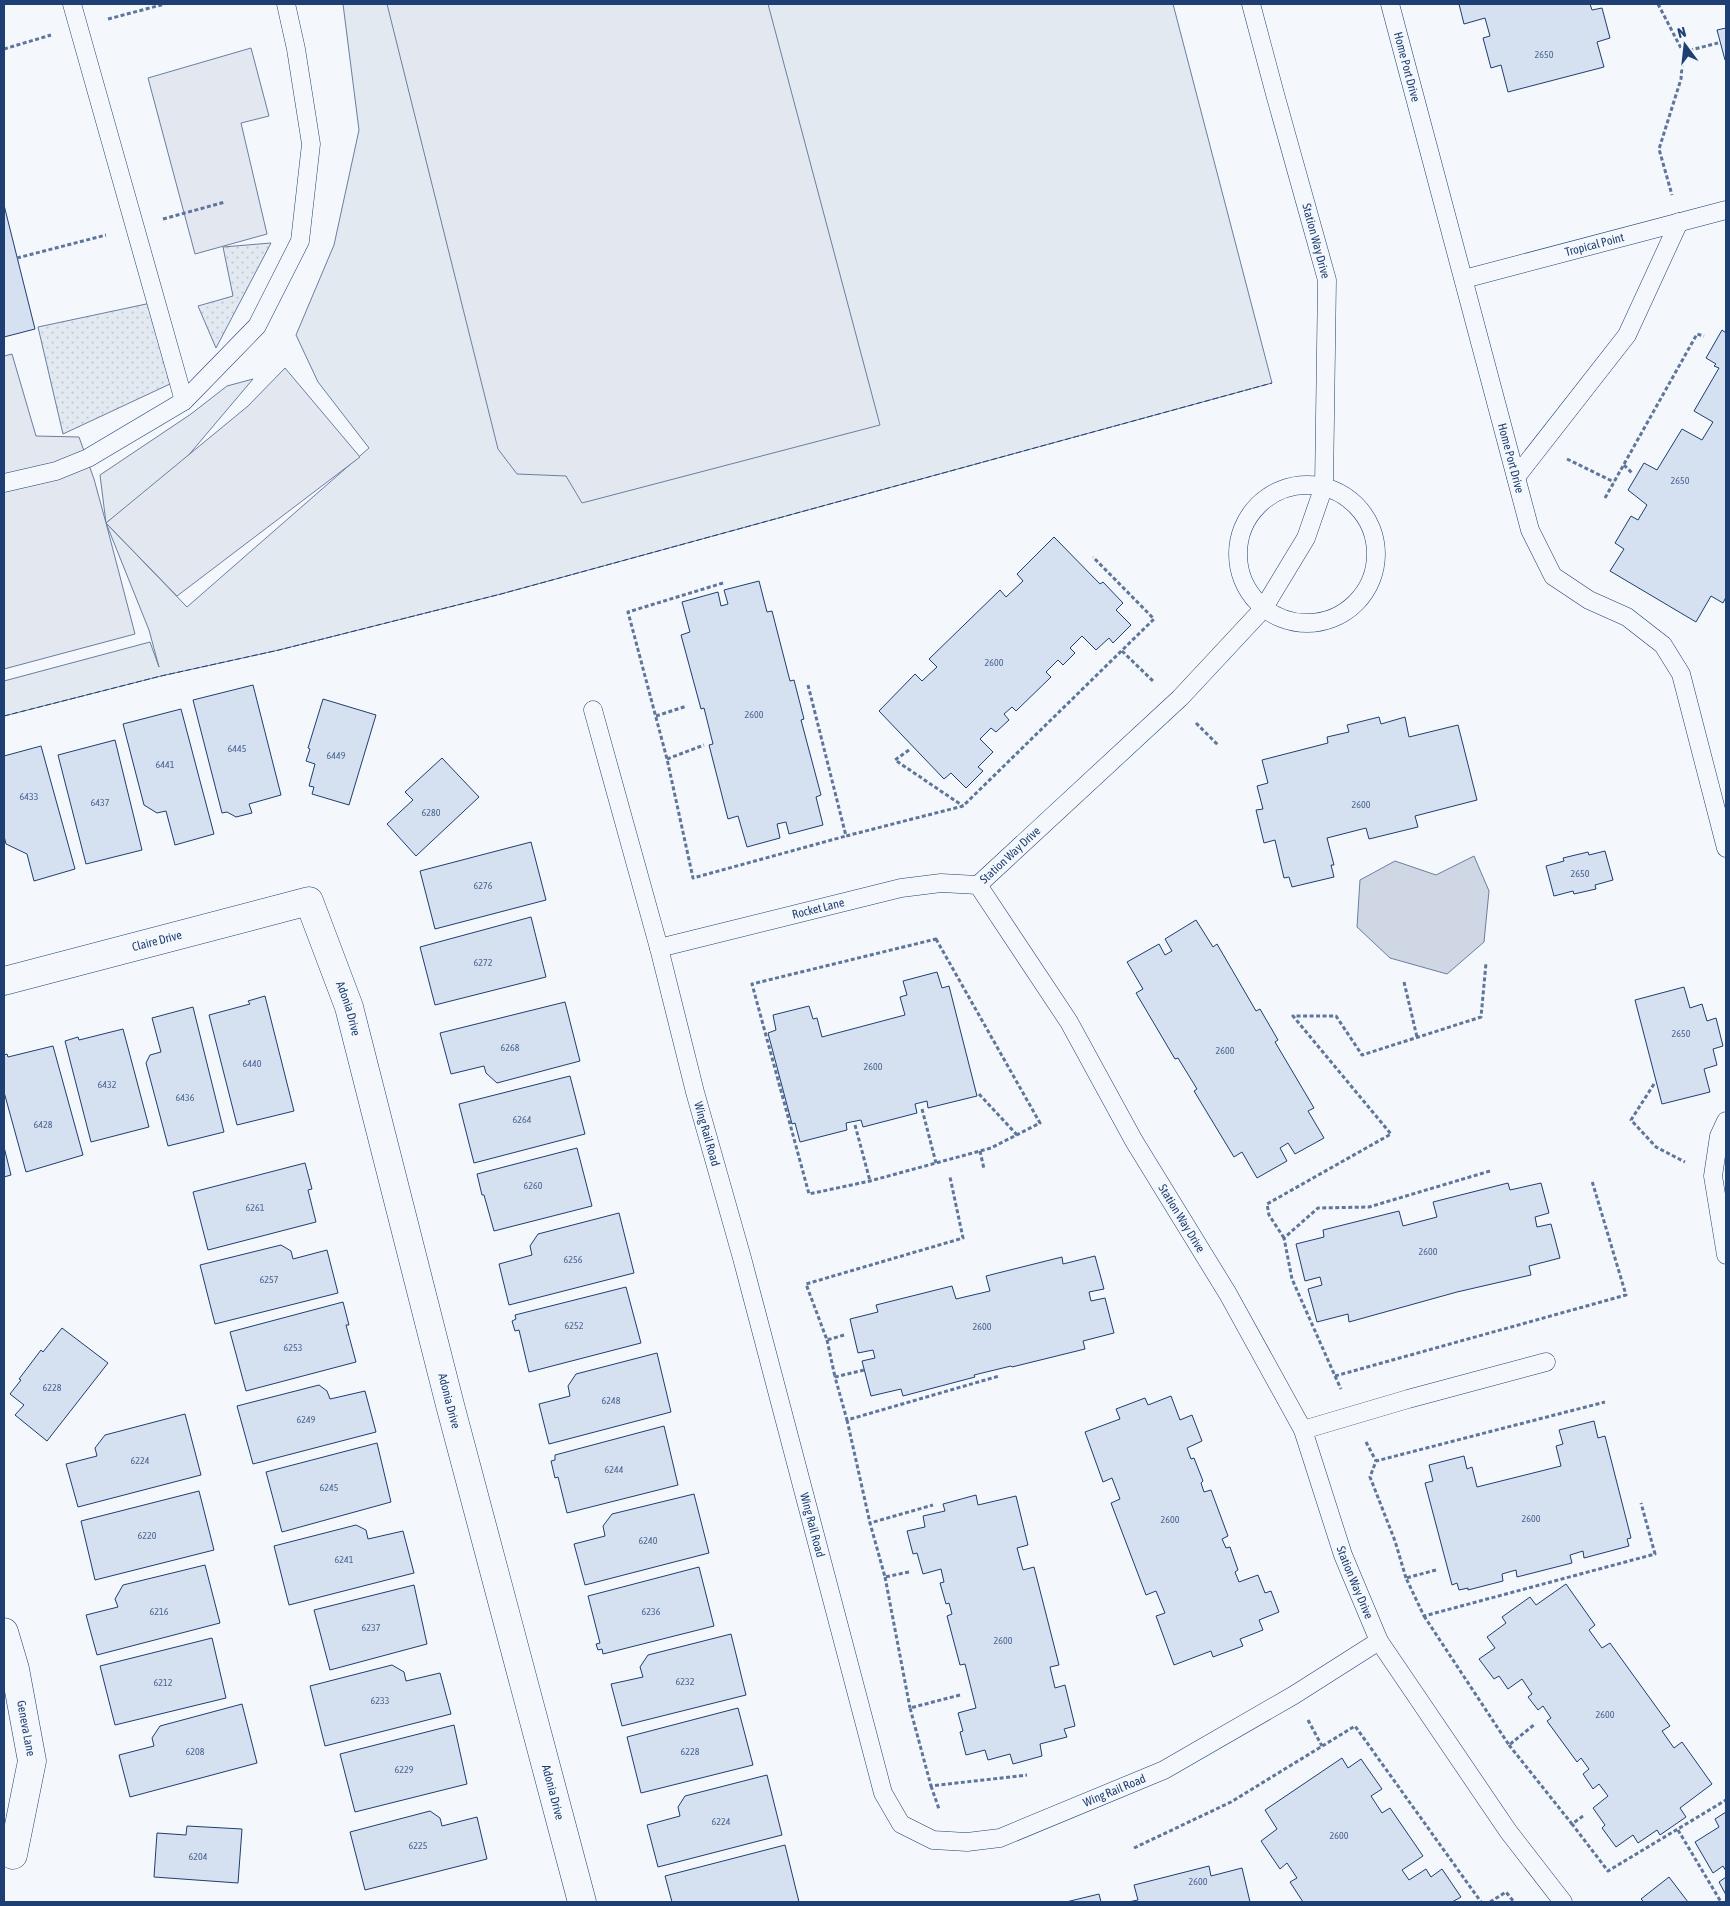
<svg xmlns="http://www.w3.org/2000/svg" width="1730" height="1906" font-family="'Asap Condensed',sans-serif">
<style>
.grass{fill:#e3e9f0;stroke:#687fa3}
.park{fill:url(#park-dots);stroke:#687fa3}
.parking{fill:#e3e8f0;stroke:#687fa3}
.water{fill:#cfd7e4;stroke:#687fa3}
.building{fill:#d5e0f0;stroke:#1d3f73}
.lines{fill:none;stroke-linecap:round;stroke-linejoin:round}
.service-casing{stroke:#1d3f73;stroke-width:19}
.minor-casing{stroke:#1d3f73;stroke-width:29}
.path{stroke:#5e769c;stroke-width:3;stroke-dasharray:4 2.5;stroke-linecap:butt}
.service{stroke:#f4f7fb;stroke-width:18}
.minor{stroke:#f4f7fb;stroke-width:28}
.fence{stroke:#1d3f73;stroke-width:1;stroke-dasharray:6 2.5;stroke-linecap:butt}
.labels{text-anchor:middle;stroke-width:4;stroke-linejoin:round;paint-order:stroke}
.number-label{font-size:10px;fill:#4b6792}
.street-label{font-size:12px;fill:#1d3f73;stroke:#f4f7fb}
</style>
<defs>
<pattern id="park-dots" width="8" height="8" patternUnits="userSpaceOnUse" patternTransform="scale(1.25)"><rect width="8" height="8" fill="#e3e9f0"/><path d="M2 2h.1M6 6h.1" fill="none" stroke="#c2c9d1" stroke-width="1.8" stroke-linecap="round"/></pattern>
</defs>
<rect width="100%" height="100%" fill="#f4f7fb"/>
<polygon class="grass" points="343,4 1173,4 1272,383 501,594 279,650 161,676 4,716 4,681 150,642 159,667 149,630 106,523 100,475 191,414 227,386 253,379 176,470 106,523 187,607 369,448 318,382 296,335 334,245 359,130"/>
<g class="park">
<polygon points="271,243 216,348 198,306 233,296 223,247"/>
<polygon points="151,303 170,384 63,434 38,327"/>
</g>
<g class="parking">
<polygon points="387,4 768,4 880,425 582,503 566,476 517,474 498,449"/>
<polygon points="251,48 269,116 241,123 267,234 195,254 148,78"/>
<polygon points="12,354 36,436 79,437 94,479 106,523 248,406 285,368 360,457 177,596 106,523 135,634 4,669 4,356"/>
</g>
<polygon class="water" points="1474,856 1489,891 1484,942 1447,974 1390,958 1357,927 1360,880 1395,861 1436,875"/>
<g class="building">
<polygon points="1459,4 1590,4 1592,10 1602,8 1610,38 1597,42 1604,67 1508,92 1501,65 1491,68 1483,38 1490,36 1485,18 1464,24"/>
<polygon points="1726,28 1726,60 1725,60 1717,30"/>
<polygon points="4,205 35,329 4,337"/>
<polygon points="1722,330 1726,333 1726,597 1723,603 1711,596 1696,622 1610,571 1624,549 1615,543 1631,516 1638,520 1647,505 1628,490 1644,463 1657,470 1682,429 1702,440 1713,422 1694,411 1719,368 1714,366 1716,364 1706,358"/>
<polygon points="1054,537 1100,584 1103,582 1123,603 1116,610 1131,625 1113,643 1109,638 1096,650 1082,636 1070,648 1075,653 1063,665 1058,660 1046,672 1051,677 1016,711 1012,707 1004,714 1009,720 996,732 991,728 980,739 993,752 978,767 983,771 966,788 951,773 944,779 879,711 915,674 922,681 937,667 929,659 1000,590 1006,597 1023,581 1017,574"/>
<polygon points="759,581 767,612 772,611 790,681 794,680 804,719 801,720 821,795 816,797 823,825 789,834 786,822 777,824 780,838 747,847 738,816 728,819 709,745 713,744 704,708 701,709 681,635 690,632 682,602 718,592 721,606 728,604 724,590"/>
<polygon points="253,685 281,795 249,804 252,813 236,817 227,812 222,813 193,700"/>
<polygon points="323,699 376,715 349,805 312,794 314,787 309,786 315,764 306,761 310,749 308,748"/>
<polygon points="181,709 214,834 175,845 166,811 157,813 144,805 123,724"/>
<polygon points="1379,717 1381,724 1405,717 1409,737 1458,725 1477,800 1415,816 1418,827 1369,839 1366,828 1327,838 1334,865 1331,865 1334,877 1292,887 1289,877 1284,878 1275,840 1264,843 1256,810 1263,809 1257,786 1268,783 1262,760 1328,743 1327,737 1349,732 1347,725"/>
<polygon points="115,740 142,850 86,864 58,755"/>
<polygon points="41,746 75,869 34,881 27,854 6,844 4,836 4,756"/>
<polygon points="442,758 479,797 416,856 387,824 413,800 405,792"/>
<polygon points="531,842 546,900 435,929 420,871"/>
<polygon points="1605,851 1613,880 1595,885 1596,889 1574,894 1573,891 1554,896 1546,866 1564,861 1563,858 1588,852 1589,855"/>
<polygon points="531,917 546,977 435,1005 420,947"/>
<polygon points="1196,920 1213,947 1217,944 1256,1011 1260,1009 1278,1040 1275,1042 1314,1108 1308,1111 1324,1138 1295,1154 1288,1143 1280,1148 1287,1161 1257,1178 1242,1152 1234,1157 1194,1091 1197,1089 1178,1058 1175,1059 1136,993 1143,989 1127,962 1159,944 1165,955 1172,951 1165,939"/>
<polygon points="937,972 942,988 949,986 977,1096 928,1108 927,1101 915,1104 917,1113 863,1127 861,1120 846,1123 847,1130 800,1142 795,1123 792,1124 768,1033 776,1030 773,1015 809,1006 813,1019 817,1018 822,1037 905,1015 900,997 907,995 903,981"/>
<polygon points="1684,987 1690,1008 1702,1004 1707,1021 1716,1018 1723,1046 1713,1049 1717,1065 1704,1069 1710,1092 1662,1104 1635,1000"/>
<polygon points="265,996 294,1111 237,1125 209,1015 250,1004 248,1001"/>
<polygon points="565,1002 580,1061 497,1083 486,1073 484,1066 451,1074 440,1033"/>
<polygon points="193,1007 224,1132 168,1146 146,1063 150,1055 161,1052 152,1018"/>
<polygon points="123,1029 149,1127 91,1142 65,1041 78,1037 79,1040"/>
<polygon points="53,1046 83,1155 26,1172 4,1092 4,1055 7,1054 8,1057"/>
<polygon points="570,1076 585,1134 474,1163 459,1104"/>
<polygon points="4,1147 11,1175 4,1177"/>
<polygon points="577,1148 592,1206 494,1231 484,1195 482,1195 477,1174"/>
<polygon points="305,1163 312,1189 308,1190 316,1222 208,1250 193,1192"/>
<polygon points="1508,1183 1510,1190 1541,1183 1549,1213 1535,1217 1537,1227 1551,1224 1560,1258 1529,1266 1531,1275 1457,1292 1349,1322 1348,1314 1317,1322 1308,1289 1322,1285 1320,1277 1305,1281 1296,1244 1324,1237 1323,1230 1399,1211 1403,1226 1437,1217 1433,1202"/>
<polygon points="619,1213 634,1273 509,1305 499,1264 532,1255 530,1246 538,1234"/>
<polygon points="281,1245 291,1251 293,1259 327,1250 338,1293 215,1324 200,1265"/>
<polygon points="1095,1256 1104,1289 1089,1292 1091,1301 1105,1298 1114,1333 1083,1341 1085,1349 1012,1367 1011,1366 974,1375 975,1377 903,1396 901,1389 871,1396 862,1361 875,1358 873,1350 858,1353 850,1319 878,1312 876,1305 952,1286 956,1299 990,1291 986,1276 1062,1257 1063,1264"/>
<polygon points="626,1287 641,1343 529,1372 519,1330 515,1331 512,1321 516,1319 515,1315"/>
<polygon points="343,1302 349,1325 346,1325 356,1362 246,1391 230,1332"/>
<polygon points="62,1328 108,1363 47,1441 15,1415 24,1405 10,1394 21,1380 19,1379 41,1350 43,1352"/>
<polygon points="657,1353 671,1412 549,1444 539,1404 570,1396 568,1386 576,1374"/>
<polygon points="319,1385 327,1391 330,1399 365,1391 376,1432 253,1464 237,1406"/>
<polygon points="1171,1396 1180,1420 1192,1415 1202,1441 1187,1448 1191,1459 1194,1458 1203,1481 1201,1483 1204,1492 1211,1490 1228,1536 1222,1539 1226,1548 1230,1547 1238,1570 1235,1572 1239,1582 1258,1575 1265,1593 1271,1591 1279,1612 1259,1620 1263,1630 1240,1639 1243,1646 1213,1657 1211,1651 1174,1665 1156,1616 1165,1613 1156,1591 1146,1595 1111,1503 1120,1499 1112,1478 1103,1482 1085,1432 1120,1419 1116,1409 1145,1398 1148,1405"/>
<polygon points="185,1414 201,1475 78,1507 66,1464 97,1456 95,1448 105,1435"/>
<polygon points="1594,1421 1598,1438 1605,1436 1631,1538 1627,1539 1629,1546 1584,1558 1583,1551 1570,1555 1572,1563 1517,1577 1516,1570 1502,1574 1503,1581 1468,1590 1468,1588 1459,1590 1457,1583 1452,1585 1425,1483 1433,1481 1429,1465 1464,1456 1467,1469 1472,1467 1477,1487 1561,1466 1556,1446 1563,1444 1559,1430"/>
<polygon points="664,1426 678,1485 567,1513 558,1477 555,1478 551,1461 555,1460 555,1455"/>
<polygon points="377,1443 391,1502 282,1532 266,1472"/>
<polygon points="199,1491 214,1550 95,1580 81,1521"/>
<polygon points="694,1494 709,1553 585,1585 574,1544 605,1536 603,1526 612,1514"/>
<polygon points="976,1495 978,1505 1016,1496 1028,1545 1017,1548 1023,1570 1034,1567 1059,1665 1050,1667 1055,1688 1065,1685 1075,1726 1064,1729 1067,1737 1040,1744 1042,1756 1013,1764 1010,1754 988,1760 985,1750 966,1755 960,1732 963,1731 958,1713 976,1708 965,1664 960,1665 947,1616 952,1614 949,1603 946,1604 940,1583 944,1582 941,1569 923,1574 917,1553 913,1554 907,1531 925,1527 923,1516 945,1511 943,1504"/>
<polygon points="356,1525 366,1530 368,1539 403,1531 414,1573 289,1605 274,1546"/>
<polygon points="205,1565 220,1623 97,1655 86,1615 118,1607 115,1599 123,1585"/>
<polygon points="699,1567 714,1626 603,1654 602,1649 598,1650 596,1644 600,1643 588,1596"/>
<polygon points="1566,1584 1595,1625 1589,1630 1602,1648 1610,1643 1670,1726 1662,1731 1674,1748 1682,1742 1712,1784 1680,1808 1686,1817 1660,1835 1657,1830 1638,1843 1633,1835 1616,1847 1602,1828 1605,1825 1593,1808 1608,1796 1599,1784 1593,1789 1583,1774 1589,1769 1581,1758 1577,1762 1547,1721 1551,1718 1543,1706 1538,1710 1528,1697 1532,1694 1522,1679 1508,1689 1499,1676 1494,1679 1479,1659 1495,1648 1487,1637 1506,1623 1502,1617 1530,1597 1536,1605"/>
<polygon points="414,1585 427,1644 330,1670 314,1610"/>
<polygon points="731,1634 746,1695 622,1726 611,1684 643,1677 640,1667 648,1655"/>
<polygon points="212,1638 226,1698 115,1725 100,1666"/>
<polygon points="392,1665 404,1672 406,1681 440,1673 451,1714 325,1746 310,1686"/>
<polygon points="242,1704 257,1763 130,1797 119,1755 154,1746 152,1738 160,1726"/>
<polygon points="738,1708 753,1765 641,1793 627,1737"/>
<polygon points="454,1725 467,1784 355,1812 340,1754"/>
<polygon points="1342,1758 1348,1768 1361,1759 1382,1789 1371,1796 1382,1813 1390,1808 1423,1856 1402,1870 1409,1880 1426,1869 1431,1877 1442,1869 1461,1897 1452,1902 1303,1902 1290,1882 1297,1878 1287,1863 1280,1869 1261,1841 1277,1829 1265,1810"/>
<polygon points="767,1775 782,1835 658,1867 647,1825 680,1816 678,1807 685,1796"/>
<polygon points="430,1811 440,1818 442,1826 477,1817 487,1859 365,1890 350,1832"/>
<polygon points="1726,1812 1726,1871 1723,1866 1713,1873 1695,1842 1719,1827 1715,1819"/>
<polygon points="187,1826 242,1829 238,1883 154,1877 157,1833 186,1835"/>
<polygon points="785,1845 799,1902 672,1902 665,1876"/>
<polygon points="1209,1866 1211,1876 1242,1868 1250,1902 1128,1902 1138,1900 1134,1885"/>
<polygon points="1669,1877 1688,1902 1644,1902 1641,1899"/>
<polygon points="1726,1877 1726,1895 1719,1882"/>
<polygon points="1099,1894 1101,1902 1066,1902"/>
</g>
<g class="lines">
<g class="service-casing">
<g id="service">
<polyline points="72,4 184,401"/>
<path id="s1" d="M1390,4L1530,530L1553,576L1589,600L1627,617L1663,645L1681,674L1726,848"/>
<path id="s2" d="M1464,279L1726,210"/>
<polyline points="1516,477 1627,335 1679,222"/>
<polyline points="4,483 56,471 88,458 184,401 257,326 300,241 311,144 296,49 286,4"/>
<circle cx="1307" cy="554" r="69"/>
<path id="s3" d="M593,710L659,948L695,1092L742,1258L883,1793L901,1824L933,1840L967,1842L1000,1838L1164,1770L1294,1695L1379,1641"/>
<path id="s4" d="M978,885L1069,1022L1134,1141L1228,1294L1303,1430L1343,1555L1379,1641L1508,1831L1563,1902"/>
<path id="s5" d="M978,885L1180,698L1263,609L1306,538L1324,486L1327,280L1275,94L1251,4"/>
<path id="s6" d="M659,948L901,888L941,883L978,885"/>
<polyline points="1726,1121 1719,1136 1713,1176 1726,1255"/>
<polyline points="1303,1430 1408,1399 1546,1362"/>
</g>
</g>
<g class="minor-casing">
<g id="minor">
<path id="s7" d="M4,981L309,901L349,1007L450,1405L582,1902"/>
<path id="s8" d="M4,1632L15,1669L32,1761L13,1855"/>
</g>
</g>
<g class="path">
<polyline points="1658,4 1683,52 1681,79 1659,149 1672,195"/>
<polyline points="108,19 165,4"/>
<polyline points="4,49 51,35"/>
<polyline points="1683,52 1718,43"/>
<polyline points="163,219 225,202"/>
<polyline points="17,258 106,235"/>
<polyline points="1567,459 1614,482"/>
<polyline points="1624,465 1632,473"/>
<polyline points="1605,498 1697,334 1704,336"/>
<polyline points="723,583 628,612 667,759 693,878 846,836"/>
<polyline points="1122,651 1154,682"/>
<polyline points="808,685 846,836 963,806 1154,619 1093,557"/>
<polyline points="656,716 687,706"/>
<polyline points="1196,723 1219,746"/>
<polyline points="909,750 895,760 963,806"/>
<polyline points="667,759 704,745"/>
<polygon points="936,939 1040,1123 991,1148 870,1181 809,1194 752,984"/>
<polyline points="1404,982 1417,1037"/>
<polyline points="1654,1084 1631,1120 1656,1147 1685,1162"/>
<polyline points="979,1094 1017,1135"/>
<polyline points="922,1109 936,1163"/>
<polyline points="855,1125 870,1181"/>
<polyline points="980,1151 984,1169"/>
<polyline points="1490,1171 1369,1207 1318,1208 1284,1238 1292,1279 1335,1376 1626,1295 1592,1181"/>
<polyline points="1284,1238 1269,1215 1267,1204 1391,1134 1293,1016 1336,1016 1362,1055 1481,1017 1486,963"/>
<polyline points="844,1335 827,1340 806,1284 963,1238 950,1177"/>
<polyline points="827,1340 835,1377"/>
<polyline points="864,1370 835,1377 847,1420 999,1376"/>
<polyline points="1335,1376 1341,1389"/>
<polyline points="847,1420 870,1523"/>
<polyline points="1366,1442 1376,1461"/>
<polyline points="1436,1570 1406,1578 1424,1616 1655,1554 1641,1503"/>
<polyline points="909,1572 885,1577 870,1523 933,1505"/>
<polyline points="885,1577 910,1708"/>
<polyline points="1406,1578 1395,1541 1370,1477 1376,1461 1605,1402"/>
<polyline points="1424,1616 1509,1745 1535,1724"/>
<polyline points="960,1695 910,1708 931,1786 1027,1775"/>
<polyline points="1308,1720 1322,1746"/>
<polyline points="1509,1745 1572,1824"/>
<polyline points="931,1786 939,1809"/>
<polyline points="1583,1816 1572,1824 1608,1871 1726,1800"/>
<polyline points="1678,1830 1721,1902"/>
<polyline points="1134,1848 1231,1802 1355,1726 1481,1902"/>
<polyline points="1490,1902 1506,1892 1514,1902"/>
</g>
<use href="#service" class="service"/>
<use href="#minor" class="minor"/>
<polyline class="fence" points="4,716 161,676 279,650 501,594 1272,383"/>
</g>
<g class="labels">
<g class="number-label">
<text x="1544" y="58">2650</text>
<text x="1680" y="484">2650</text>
<text x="994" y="666">2600</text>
<text x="754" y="718">2600</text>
<text x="237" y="752">6445</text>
<text x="336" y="759">6449</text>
<text x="165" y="768">6441</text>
<text x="29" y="800">6433</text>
<text x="100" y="806">6437</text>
<text x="1361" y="808">2600</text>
<text x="431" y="816">6280</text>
<text x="1580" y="877">2650</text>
<text x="483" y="889">6276</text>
<text x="483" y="966">6272</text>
<text x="1681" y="1037">2650</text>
<text x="510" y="1051">6268</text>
<text x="1225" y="1054">2600</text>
<text x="252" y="1067">6440</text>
<text x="873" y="1070">2600</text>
<text x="107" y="1088">6432</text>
<text x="185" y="1101">6436</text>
<text x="522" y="1123">6264</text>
<text x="43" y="1128">6428</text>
<text x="533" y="1189">6260</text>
<text x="255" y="1211">6261</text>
<text x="1428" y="1255">2600</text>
<text x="573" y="1263">6256</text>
<text x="269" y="1283">6257</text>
<text x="574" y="1329">6252</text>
<text x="982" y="1330">2600</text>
<text x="293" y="1351">6253</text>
<text x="52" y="1391">6228</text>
<text x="611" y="1404">6248</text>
<text x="306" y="1423">6249</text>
<text x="140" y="1464">6224</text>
<text x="614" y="1473">6244</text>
<text x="329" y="1491">6245</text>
<text x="1531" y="1522">2600</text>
<text x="1170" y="1523">2600</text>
<text x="147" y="1539">6220</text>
<text x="648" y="1544">6240</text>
<text x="344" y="1563">6241</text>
<text x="159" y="1615">6216</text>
<text x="651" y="1615">6236</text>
<text x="371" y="1631">6237</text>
<text x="1003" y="1644">2600</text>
<text x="685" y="1685">6232</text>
<text x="163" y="1686">6212</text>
<text x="380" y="1704">6233</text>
<text x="1605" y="1718">2600</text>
<text x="195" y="1755">6208</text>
<text x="690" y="1755">6228</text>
<text x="404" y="1773">6229</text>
<text x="721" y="1825">6224</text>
<text x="1339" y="1839">2600</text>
<text x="418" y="1849">6225</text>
<text x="198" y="1860">6204</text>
<text x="1198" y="1885">2600</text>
</g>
<g class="street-label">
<text dy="4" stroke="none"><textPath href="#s1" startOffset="65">Home Port Drive</textPath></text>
<text transform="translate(1316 241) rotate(75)" y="4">Station Way Drive</text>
<text dy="4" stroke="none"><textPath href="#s2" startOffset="135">Tropical Point</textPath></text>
<text dy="4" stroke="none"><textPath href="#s1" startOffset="470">Home Port Drive</textPath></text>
<text dy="4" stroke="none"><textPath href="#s5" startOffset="44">Station Way Drive</textPath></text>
<text dy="4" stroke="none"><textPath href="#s6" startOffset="164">Rocket Lane</textPath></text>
<text dy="4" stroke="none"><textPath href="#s7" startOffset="158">Claire Drive</textPath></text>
<text dy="4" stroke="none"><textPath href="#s7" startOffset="430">Adonia Drive</textPath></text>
<text dy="4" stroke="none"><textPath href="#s3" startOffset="439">Wing Rail Road</textPath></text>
<text dy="4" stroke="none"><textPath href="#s4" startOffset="391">Station Way Drive</textPath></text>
<text dy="4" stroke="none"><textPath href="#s7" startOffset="835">Adonia Drive</textPath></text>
<text dy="4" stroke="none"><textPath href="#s3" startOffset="844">Wing Rail Road</textPath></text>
<text dy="4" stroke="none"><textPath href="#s4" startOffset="796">Station Way Drive</textPath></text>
<text dy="4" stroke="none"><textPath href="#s8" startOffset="99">Geneva Lane</textPath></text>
<text dy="4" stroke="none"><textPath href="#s3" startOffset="1384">Wing Rail Road</textPath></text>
<text dy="4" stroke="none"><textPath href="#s7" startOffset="1240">Adonia Drive</textPath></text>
</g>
</g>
<rect width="1730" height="1906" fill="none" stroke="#1d3f73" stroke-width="10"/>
<g transform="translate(1685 45) rotate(345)" stroke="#f4f7fb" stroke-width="4" paint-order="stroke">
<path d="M0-4L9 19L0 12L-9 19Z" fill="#1d3f73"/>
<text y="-8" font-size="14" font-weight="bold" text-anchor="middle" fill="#1d3f73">N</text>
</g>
</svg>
